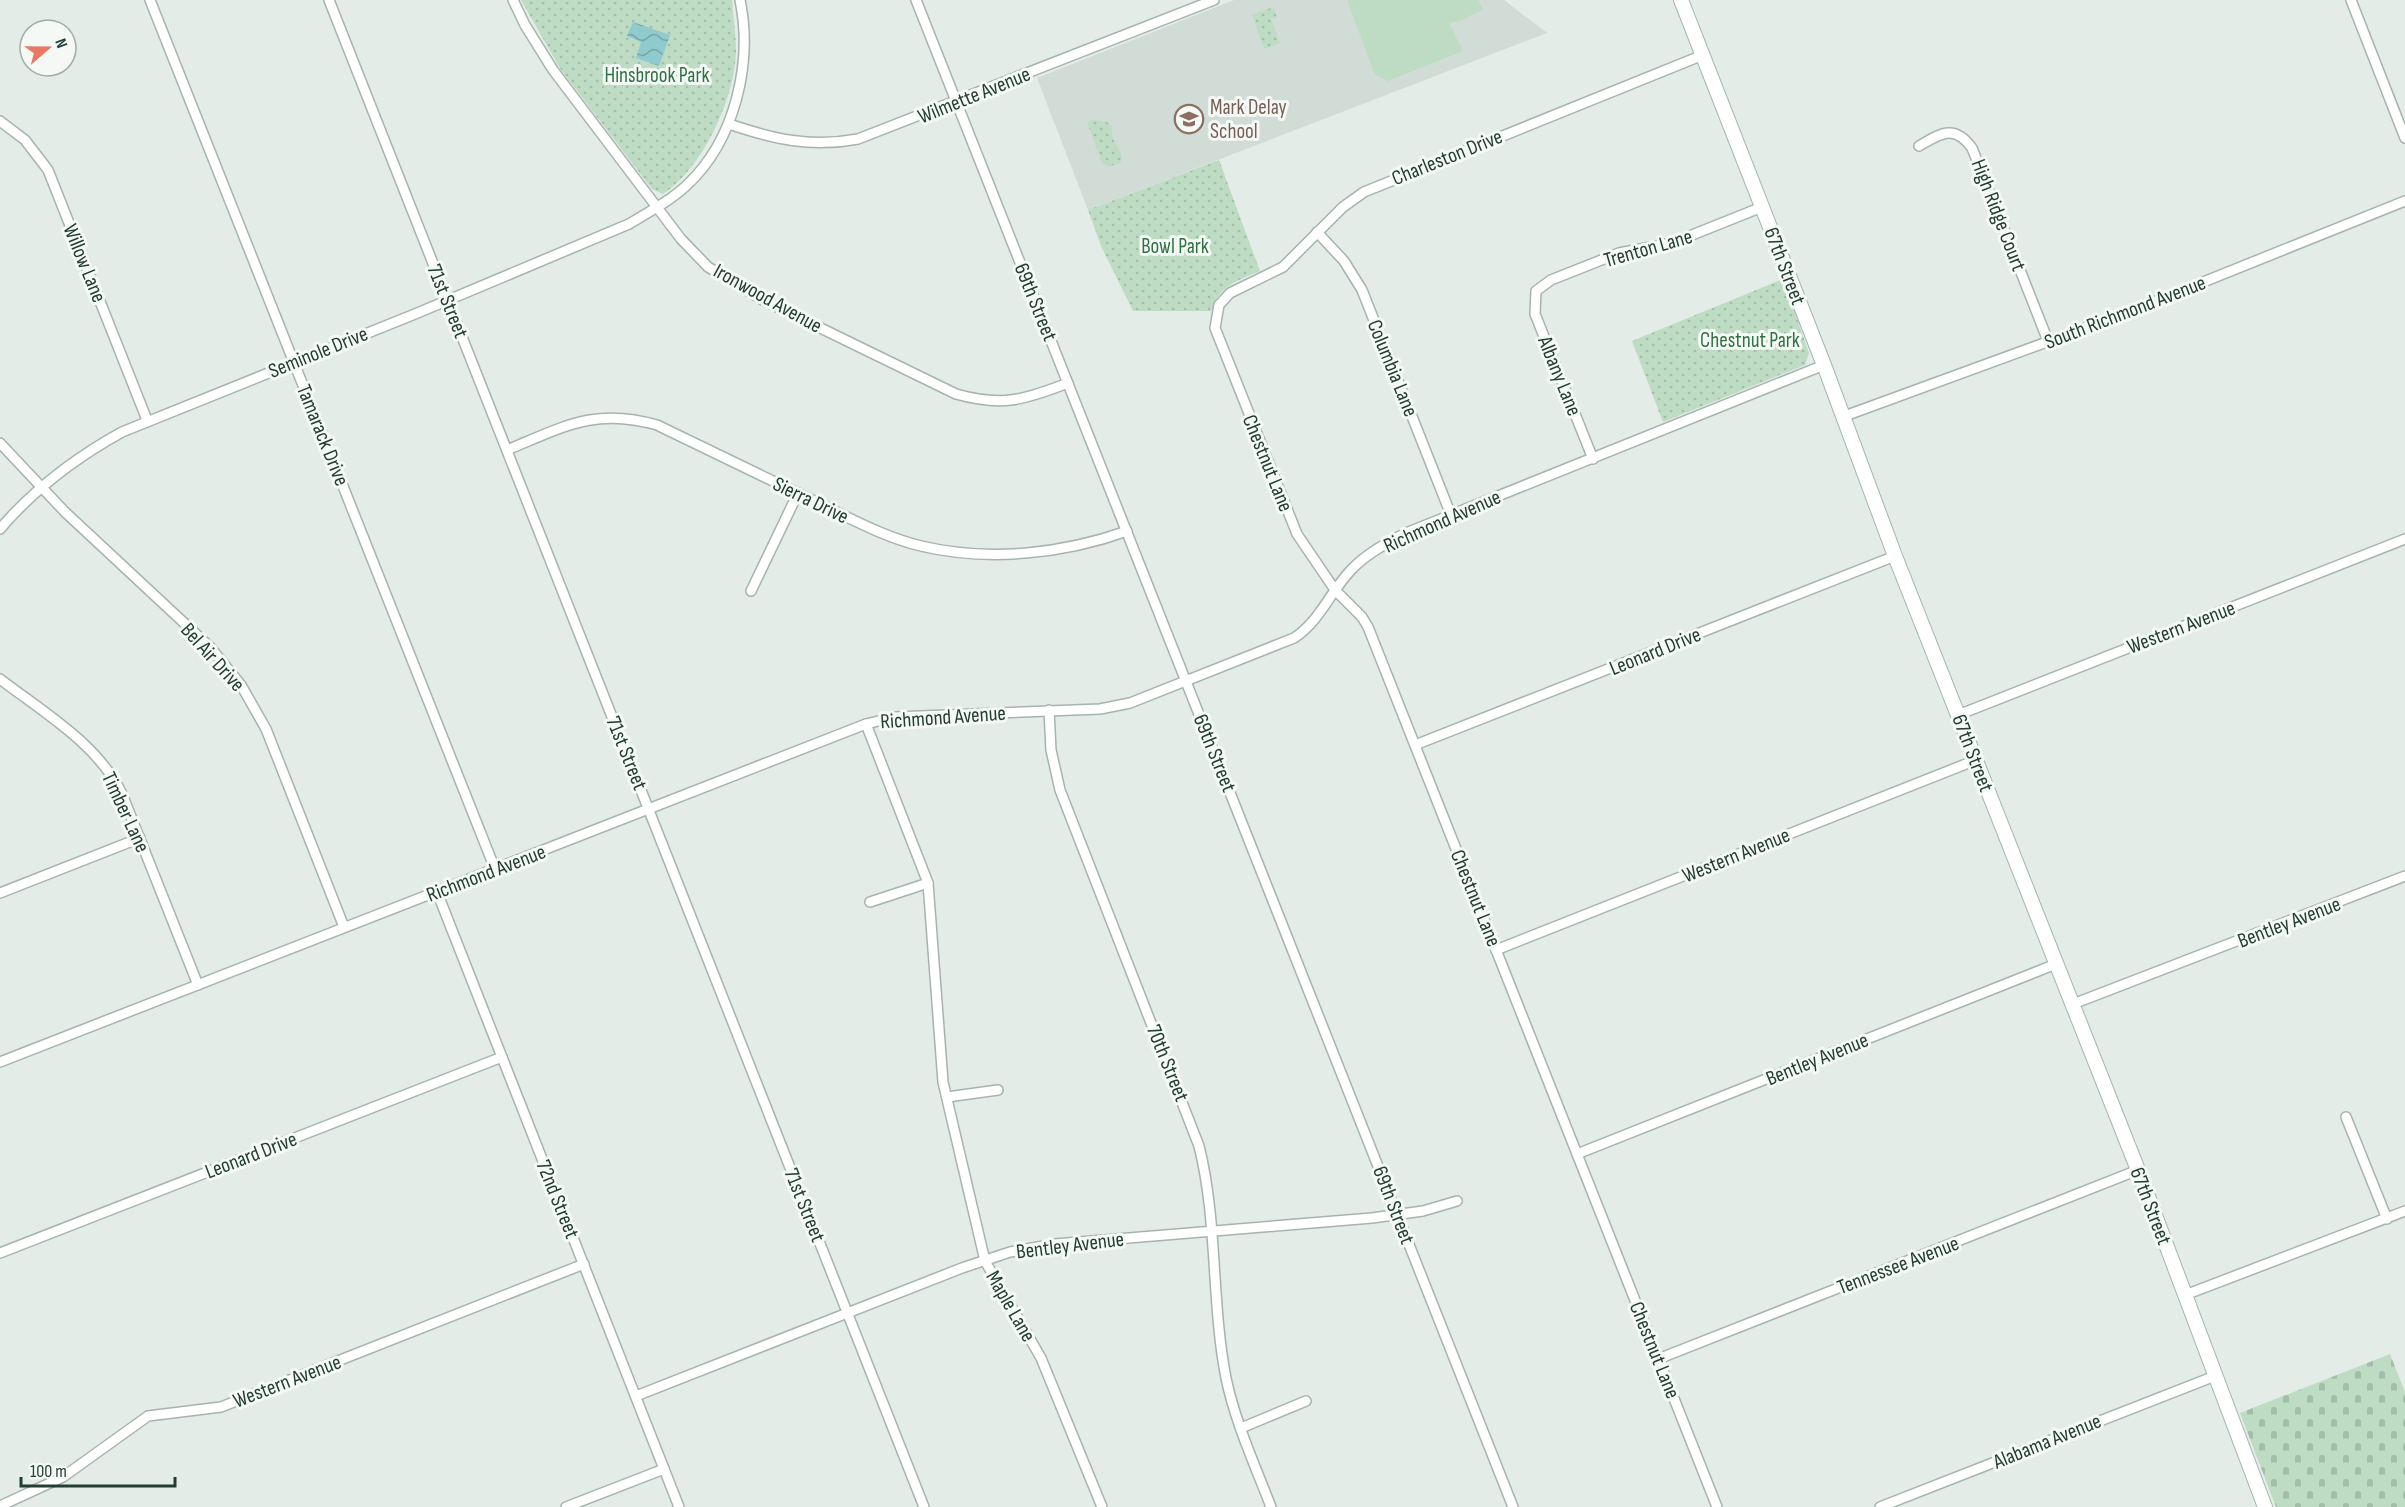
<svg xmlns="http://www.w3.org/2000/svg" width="2405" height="1507" font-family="'Sofia Sans Condensed',sans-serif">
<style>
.built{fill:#d2dcd6}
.grass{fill:#bedcc3}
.cemetery{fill:url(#cemetery-stones)}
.park{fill:url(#park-dots)}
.water{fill:url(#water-waves)}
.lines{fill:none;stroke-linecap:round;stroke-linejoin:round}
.street-casing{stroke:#a6b4ae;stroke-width:12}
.secondary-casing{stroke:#a2b7ae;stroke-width:16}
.street{stroke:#fff;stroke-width:9}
.secondary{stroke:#fff;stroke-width:14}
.labels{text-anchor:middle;stroke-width:6;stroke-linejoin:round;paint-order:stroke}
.park-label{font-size:21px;fill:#307143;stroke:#f4f9f6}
.street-label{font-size:21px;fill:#243d34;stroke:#f4f9f6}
.education-label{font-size:21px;fill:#785e54;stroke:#f4f9f6;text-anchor:start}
</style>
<defs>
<pattern id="cemetery-stones" width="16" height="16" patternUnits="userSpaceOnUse" patternTransform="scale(1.5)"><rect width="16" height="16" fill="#bedcc3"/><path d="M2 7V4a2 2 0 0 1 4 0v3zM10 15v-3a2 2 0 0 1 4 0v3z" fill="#a3bea8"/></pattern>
<pattern id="park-dots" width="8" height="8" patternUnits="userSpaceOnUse" patternTransform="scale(1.5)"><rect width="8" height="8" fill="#bedcc3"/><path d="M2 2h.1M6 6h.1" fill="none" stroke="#a3bea8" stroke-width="1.8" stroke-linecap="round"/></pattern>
<pattern id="water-waves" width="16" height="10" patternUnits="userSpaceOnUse" patternTransform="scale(1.5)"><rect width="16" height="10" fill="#8fcace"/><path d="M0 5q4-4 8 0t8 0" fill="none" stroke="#75a5a8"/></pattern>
</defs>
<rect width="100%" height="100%" fill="#e3ece7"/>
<polygon class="built" points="1234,0 1504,0 1547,33 1088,210 1037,78"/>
<polygon class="grass" points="1347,0 1478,0 1483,9 1460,21 1449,23 1463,51 1388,81 1375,75"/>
<polygon class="cemetery" points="2390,1354 2405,1392 2405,1507 2276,1507 2240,1413"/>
<g class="park">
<path d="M521,0H732C733,17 736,34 736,51C735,98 703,168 663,194L652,189L561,70Z"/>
<polygon points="1273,7 1277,17 1271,19 1280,43 1264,49 1252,15"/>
<polygon points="1092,120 1105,121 1111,125 1113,139 1122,155 1121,162 1108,167 1102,163 1087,122"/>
<path d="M1219,160L1260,271C1236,281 1219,286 1211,311H1133L1101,246L1088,210Z"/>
<polygon points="1783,279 1809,353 1805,365 1663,422 1632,341"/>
</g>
<polygon class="water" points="633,22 670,35 659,66 636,58 641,42 627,36"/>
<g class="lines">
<g class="street-casing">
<g id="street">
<polyline points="150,0 495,869"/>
<polyline points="329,0 924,1507"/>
<path d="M513,0L525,25L553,70L681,239L708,267L763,300L956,394C1002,407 1024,400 1068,383"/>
<polyline points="916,0 1513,1507"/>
<polyline points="2351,0 2405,138"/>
<polyline points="1703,55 1364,192 1343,207 1283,267 1230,293 1219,305 1215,328 1297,534 1335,590 1362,617 1368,627 1717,1507"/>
<polyline points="0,121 25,140 48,170 147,420"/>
<path d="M729,124C773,139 811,148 858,139L1214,0"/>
<path d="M1919,146C1940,134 1954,123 1972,148L2048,341"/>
<polyline points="1317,232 1344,261 1362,290 1451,515"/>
<polyline points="1842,417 2126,313 2405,201"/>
<polyline points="0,443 65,512 211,648 241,685 266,729 344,927"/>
<path d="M507,450C563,427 595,407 657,425C709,450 761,475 812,500C848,517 883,537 921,546C988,562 1063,554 1127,531"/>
<polyline points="1593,459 1535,314 1536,291 1551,280 1619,253 1672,243 1762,207"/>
<path d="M0,529C35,488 75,458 122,432L415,314L629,224C649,212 670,201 687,185C735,140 753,63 740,0"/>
<polyline points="751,591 798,493"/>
<path d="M0,679C43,712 98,744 122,794L198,985"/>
<path d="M1049,710L1051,750L1060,790L1199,1146C1218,1222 1211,1301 1226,1378C1235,1422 1255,1465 1271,1507"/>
<polyline points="1958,715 2405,539"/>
<polyline points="866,724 928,883 943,1082 985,1261 1041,1358 1102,1507"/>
<polyline points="1415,745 1895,556"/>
<polyline points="437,892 679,1507"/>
<polyline points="0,893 140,838"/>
<polyline points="870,902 928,883"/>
<polyline points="1496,950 1976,760"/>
<polyline points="2073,1004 2405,876"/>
<path d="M0,1062L866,724L895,717L1100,709L1130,703L1294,638C1320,621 1330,592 1351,570C1366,554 1386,543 1406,533L1824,365"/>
<polyline points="947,1097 998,1090"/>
<polyline points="2346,1117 2387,1219"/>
<polyline points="1577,1154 2056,964"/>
<polyline points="0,1253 502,1057"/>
<polyline points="2185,1295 2405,1211"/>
<polyline points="1658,1359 2138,1170"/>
<polyline points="636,1396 962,1268 1010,1252 1055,1244 1372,1218 1423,1211 1457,1201"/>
<polyline points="1241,1428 1306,1401"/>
<polyline points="0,1506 63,1477 148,1416 221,1407 584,1264"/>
<polyline points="566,1507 664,1469"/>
<polyline points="1880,1507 2215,1376"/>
</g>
</g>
<g class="secondary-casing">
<polyline id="secondary" points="1681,0 1824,365 1895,556 2138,1170 2265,1507"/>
</g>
<use href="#street" class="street"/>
<use href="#secondary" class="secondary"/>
</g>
<defs>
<g id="school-ring" transform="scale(1.5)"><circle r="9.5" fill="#f4f9f6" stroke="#8d6e63" stroke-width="1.5"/><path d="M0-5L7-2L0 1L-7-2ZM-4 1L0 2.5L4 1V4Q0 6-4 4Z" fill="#8d6e63"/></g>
</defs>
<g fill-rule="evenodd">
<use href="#school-ring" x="1189" y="119"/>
</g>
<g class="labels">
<g class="park-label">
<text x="657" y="82">Hinsbrook Park</text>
<text x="1175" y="253">Bowl Park</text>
<text x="1750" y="347">Chestnut Park</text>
</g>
<g class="street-label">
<text transform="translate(974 95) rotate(-22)" y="7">Wilmette Avenue</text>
<text transform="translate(1447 157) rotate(-22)" y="7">Charleston Drive</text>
<text transform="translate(1999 215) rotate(69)" y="7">High Ridge Court</text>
<text transform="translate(1648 248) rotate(-16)" y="7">Trenton Lane</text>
<text transform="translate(85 263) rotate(68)" y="7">Willow Lane</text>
<text transform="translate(1785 266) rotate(69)" y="7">67th Street</text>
<text transform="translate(768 298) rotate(29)" y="7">Ironwood Avenue</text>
<text transform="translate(448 301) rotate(68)" y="7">71st Street</text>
<text transform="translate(1036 302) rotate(68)" y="7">69th Street</text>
<text transform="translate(2125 312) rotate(-21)" y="7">South Richmond Avenue</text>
<text transform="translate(318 352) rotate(-22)" y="7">Seminole Drive</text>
<text transform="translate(1393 368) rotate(68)" y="7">Columbia Lane</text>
<text transform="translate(1560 376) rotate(68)" y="7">Albany Lane</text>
<text transform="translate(323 435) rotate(68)" y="7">Tamarack Drive</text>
<text transform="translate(1268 463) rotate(68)" y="7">Chestnut Lane</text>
<text transform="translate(811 500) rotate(26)" y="7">Sierra Drive</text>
<text transform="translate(1442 521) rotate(-24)" y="7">Richmond Avenue</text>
<text transform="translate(2181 627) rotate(-21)" y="7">Western Avenue</text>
<text transform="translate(1655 651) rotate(-22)" y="7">Leonard Drive</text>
<text transform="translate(213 657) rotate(48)" y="7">Bel Air Drive</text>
<text transform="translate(943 717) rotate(-4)" y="7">Richmond Avenue</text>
<text transform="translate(627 753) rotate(68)" y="7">71st Street</text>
<text transform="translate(1215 753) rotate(68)" y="7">69th Street</text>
<text transform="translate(1973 753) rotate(69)" y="7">67th Street</text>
<text transform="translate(126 812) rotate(65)" y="7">Timber Lane</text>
<text transform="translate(1736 855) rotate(-22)" y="7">Western Avenue</text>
<text transform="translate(486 873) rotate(-21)" y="7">Richmond Avenue</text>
<text transform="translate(1476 898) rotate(68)" y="7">Chestnut Lane</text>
<text transform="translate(2289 922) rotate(-21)" y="7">Bentley Avenue</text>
<text transform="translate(1817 1059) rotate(-22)" y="7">Bentley Avenue</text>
<text transform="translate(1168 1063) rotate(68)" y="7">70th Street</text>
<text transform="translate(251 1155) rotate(-21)" y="7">Leonard Drive</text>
<text transform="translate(558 1199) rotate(68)" y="7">72nd Street</text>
<text transform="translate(805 1205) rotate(68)" y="7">71st Street</text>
<text transform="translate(1394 1205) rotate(69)" y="7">69th Street</text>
<text transform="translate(2151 1206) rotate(69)" y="7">67th Street</text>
<text transform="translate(1070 1245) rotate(-7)" y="7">Bentley Avenue</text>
<text transform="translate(1898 1265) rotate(-21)" y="7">Tennessee Avenue</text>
<text transform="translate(1011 1306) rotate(60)" y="7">Maple Lane</text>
<text transform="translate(1655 1350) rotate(68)" y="7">Chestnut Lane</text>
<text transform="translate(287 1381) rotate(-21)" y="7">Western Avenue</text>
<text transform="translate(2047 1441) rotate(-22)" y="7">Alabama Avenue</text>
</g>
<g class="education-label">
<text x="1210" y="114">Mark Delay<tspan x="1210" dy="24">School</tspan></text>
</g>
</g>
<g transform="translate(48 48) rotate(70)"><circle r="28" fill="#f4f9f6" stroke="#a1aea8" stroke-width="1.5"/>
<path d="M0-4.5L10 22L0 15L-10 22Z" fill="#e97864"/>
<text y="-9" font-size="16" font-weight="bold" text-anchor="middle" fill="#243d34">N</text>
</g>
<path d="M21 1477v9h154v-9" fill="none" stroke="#243d34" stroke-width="3"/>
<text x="30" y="1477" font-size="18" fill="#243d34" stroke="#f4f9f6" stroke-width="4.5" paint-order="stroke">100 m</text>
</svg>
